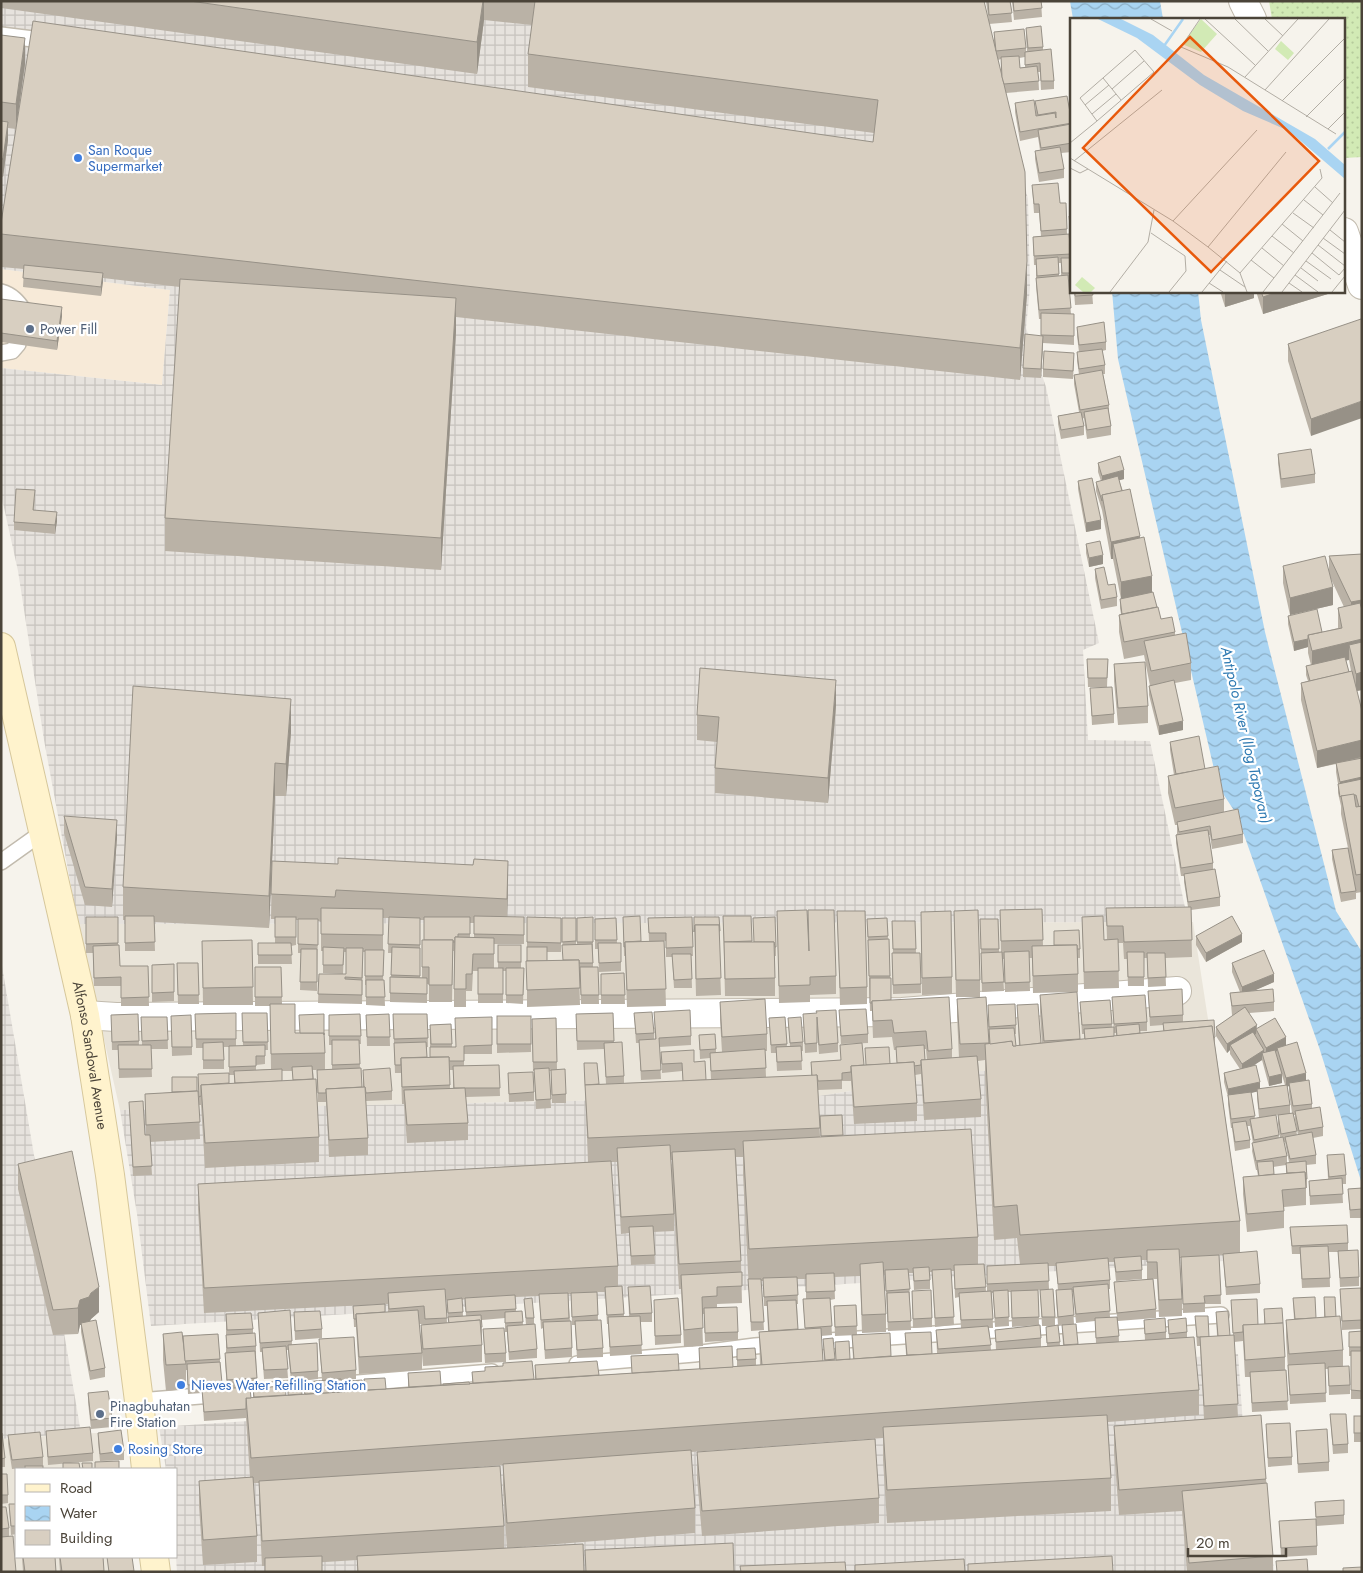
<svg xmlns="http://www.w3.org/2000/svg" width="1363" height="1573" font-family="Jost,sans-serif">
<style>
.residential{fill:#eae5da}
.commercial{fill:#f7ead8}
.industrial{fill:url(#industrial-grid)}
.grass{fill:url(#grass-dots)}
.water{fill:url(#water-waves)}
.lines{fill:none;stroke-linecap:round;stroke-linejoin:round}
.service-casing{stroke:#c2bbae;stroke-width:18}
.minor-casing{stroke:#c2bbae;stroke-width:30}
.secondary-casing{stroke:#d6c79b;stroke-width:30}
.service{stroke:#fff;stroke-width:15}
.minor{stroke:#fff;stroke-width:28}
.secondary{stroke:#fff3cd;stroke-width:28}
.wall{fill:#bab2a6;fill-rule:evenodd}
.shaded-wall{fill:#979187}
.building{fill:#d8cfc1;stroke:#979187}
.shop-dot{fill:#3f7fe0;stroke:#fff;stroke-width:2}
.service-dot{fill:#5c6f8a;stroke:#fff;stroke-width:2}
.labels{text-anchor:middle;stroke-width:4.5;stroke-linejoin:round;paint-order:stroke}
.shop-label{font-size:14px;fill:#366cbe;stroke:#fff;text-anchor:start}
.service-label{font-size:14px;fill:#4e5e75;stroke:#fff;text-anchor:start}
.street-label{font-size:14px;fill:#4b4439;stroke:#fff}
.water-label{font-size:15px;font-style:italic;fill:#2e7ab2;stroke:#fff}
.inset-river{fill:none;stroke:#a9d4f2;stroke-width:2.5}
.inset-road{fill:none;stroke:#b2ada4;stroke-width:1}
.view{fill:#e8590c;fill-opacity:0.15;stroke:#e8590c;stroke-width:2.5}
.inset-edge{fill:none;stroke:#4b4439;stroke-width:2.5}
</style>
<defs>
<pattern id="industrial-grid" width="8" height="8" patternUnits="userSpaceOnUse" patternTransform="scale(1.25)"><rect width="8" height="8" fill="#e6e2dd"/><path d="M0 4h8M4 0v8" fill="none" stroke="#c7c3be"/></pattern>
<pattern id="grass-dots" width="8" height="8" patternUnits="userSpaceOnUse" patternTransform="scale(1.25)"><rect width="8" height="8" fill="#d2eab5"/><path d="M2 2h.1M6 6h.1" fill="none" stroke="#b6ca9c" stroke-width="1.8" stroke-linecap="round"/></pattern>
<pattern id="water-waves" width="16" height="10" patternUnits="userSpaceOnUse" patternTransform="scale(1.25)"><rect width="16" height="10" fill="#a9d4f2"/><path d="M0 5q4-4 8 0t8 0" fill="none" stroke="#8caec5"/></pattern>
</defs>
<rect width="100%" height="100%" fill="#f6f3ec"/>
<g class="residential">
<polygon points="1193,922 1214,1058 980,1071 819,1096 120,1110 78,924"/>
<polygon points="111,1432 113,1469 16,1469 16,1557 118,1557 118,1572 1,1572 1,1439"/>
</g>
<polygon class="commercial" points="1,269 170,290 162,385 1,368"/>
<g class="industrial">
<polygon points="1,1 980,1 1028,199 1030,288 1026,328 1046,387 1099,643 1083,650 1088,740 1150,741 1188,922 78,924 44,740 18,571 1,494 1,368 162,385 170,290 1,269"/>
<polygon points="1,960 81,1433 1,1439"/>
<polygon points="1214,1058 1241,1260 151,1326 137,1214 120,1110 819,1096 980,1071"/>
<polygon points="1238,1354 1244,1439 1262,1438 1274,1572 177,1572 176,1557 176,1469 166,1469 159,1427"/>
</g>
<polygon class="grass" points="1269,1 1362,1 1362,157 1344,158 1344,19 1272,19"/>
<g class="water">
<polygon points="1070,1 1160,1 1163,19 1073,19"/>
<polygon points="1112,291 1198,291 1201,320 1265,632 1336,911 1362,952 1362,1184 1319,1047 1237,815 1218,786 1118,359"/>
</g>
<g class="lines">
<g class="service-casing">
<g id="service">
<polyline points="1,35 49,41"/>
<path d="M1,292C12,295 18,302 24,311"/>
<polyline points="1,353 12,351 18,344"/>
<polyline points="1,862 43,832"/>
<polyline points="813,1342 1221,1315"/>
<polyline points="577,1364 694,1354 755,1346 780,1344"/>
<polyline points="139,1401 492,1372"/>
</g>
</g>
<g class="minor-casing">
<g id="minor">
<polyline points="1243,1 1252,19"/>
<polyline points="1344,232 1362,285"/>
<polyline points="85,1015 116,1017 902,1012 1177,991"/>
</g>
</g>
<g class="secondary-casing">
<g id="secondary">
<path id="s1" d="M1,647L85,1015L110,1175L139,1401L146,1469"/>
<polyline points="154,1557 156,1572"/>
</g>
</g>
<use href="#service" class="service"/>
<use href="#minor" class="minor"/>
<use href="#secondary" class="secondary"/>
</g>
<g class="wall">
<path d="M1,1H984L989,23L986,1H1010L1012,22L989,24L994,45V32L1026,48V51H1027L1026,37V28L1043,47V50L1054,81V89L1041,90L1040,72H1038L1039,90L1006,93L1027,294L1020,380L456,317V331L441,570L165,551V518L180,287L103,278L101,296L23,287L24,269L1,267V223L873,142L874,133L528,87V54L532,25L484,20L477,74L1,8ZM1025,57V67L1020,68L1019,58ZM1001,59V73L998,60Z"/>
<polygon points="1012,1 1041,1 1042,17 1014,20"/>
<polygon points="1,35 25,64 16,129 8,128 8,140 3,177 1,176"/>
<polygon points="1067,96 1072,123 1072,152 1061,153 1064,169 1064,178 1039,182 1035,159 1035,151 1040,150 1038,137 1020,141 1015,112 1015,103 1036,116 1035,101"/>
<path d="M1032,185L1060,203H1066L1067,234L1071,254V258H1072V281H1068L1071,314H1074V345L1043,343L1041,378L1023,377V368L1041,335V319H1039L1036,286V265H1034L1033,237L1041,236L1039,213H1034ZM1059,263H1061V276H1059Z"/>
<polygon points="1069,216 1072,216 1072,253 1069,224"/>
<polygon points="1074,291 1092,291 1093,304 1075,305"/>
<polygon points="1220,291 1254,291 1254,298 1225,307"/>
<polygon points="1256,291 1331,291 1331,293 1263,314"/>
<polygon points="1,299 62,316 57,350 1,342"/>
<polygon points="1362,320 1311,436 1288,361 1288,344"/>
<polygon points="1077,327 1106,342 1106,350 1102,351 1105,365 1105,374 1103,374 1109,405 1109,413 1111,426 1111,435 1087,439 1084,418 1082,419 1084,426 1084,435 1061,439 1058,424 1058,416 1079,412 1074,384 1074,375 1079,374 1077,361 1077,352 1079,352 1077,336"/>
<polygon points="1074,362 1073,379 1043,377 1043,369"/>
<polygon points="1278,454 1315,474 1315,483 1281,488 1278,463"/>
<polygon points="1098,463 1124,479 1119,480 1140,538 1152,592 1161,619 1175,632 1175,635 1191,663 1191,680 1175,683 1183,730 1159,735 1149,695 1149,686 1150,686 1144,655 1124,659 1119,632 1119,615 1121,614 1120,608 1120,599 1121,599 1113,559 1111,559 1102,510 1096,491 1096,482 1101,481 1098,472"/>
<polygon points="1078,481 1101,529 1086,532 1078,489"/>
<polygon points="35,498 34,510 57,521 55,534 14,530 14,522"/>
<polygon points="1086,544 1103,564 1089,567 1086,553"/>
<path d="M1362,554V690L1357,691L1362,758V892L1356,893V892V899L1341,902L1332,859V850L1348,848L1341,814V806L1338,793V784L1336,772V764L1317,768L1301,700V683L1308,681L1306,675V666L1311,665L1308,653V647L1294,651L1288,624V616L1322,632L1338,628V608L1344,607L1331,579L1333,605L1290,615L1283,583V566L1329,569V556ZM1346,660H1349L1351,671L1349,672Z"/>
<polygon points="1095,569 1117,597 1117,606 1101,609 1095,578"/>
<polygon points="1087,659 1108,659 1107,687 1088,687"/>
<polygon points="1114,664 1148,706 1148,723 1118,725 1114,681"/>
<polygon points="1090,688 1114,714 1114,723 1092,725"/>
<polygon points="836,705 828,803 715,793 715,768 717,742 697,740 697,715"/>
<polygon points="291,732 286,796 275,796 269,928 154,922 155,951 125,951 125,920 123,920 123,887"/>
<polygon points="1170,742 1205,769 1224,799 1224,812 1243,834 1243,843 1212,849 1210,835 1209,835 1213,863 1213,869 1220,897 1220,906 1191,910 1192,957 1165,958 1166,986 1148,987 1147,958 1144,958 1144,986 1128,986 1127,959 1124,959 1123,943 1118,943 1119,988 1084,989 1082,917 1104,940 1107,939 1106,908 1188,907 1184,882 1184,876 1181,876 1176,843 1176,835 1177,834 1177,825 1175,825 1168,793 1168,776 1174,775 1170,750"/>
<polygon points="64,816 117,837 112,907 85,905 64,833"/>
<path d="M272,861L508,886L507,917H524V944H494V968H498V945H521V968H524L523,1004L506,1003V971H503V1003H478V971H473L472,991H466V1007H454V951H453L452,1002H429V984H427V1003L390,1002V977H391L392,953H388L389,918H383V950H384L383,980H384L385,1006L366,1005V985H365V952H363L362,1004L318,1003L319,974H346V952H344L343,974L323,973V951H321V922L318,921L317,991L300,990L301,953H298V920H296V945L291,946L292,964H258V943H275V919H271ZM420,920H424V940H422V978H420ZM470,923H474V938L470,937Z"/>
<polygon points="1042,909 1043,946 1080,949 1080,958 1078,958 1078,992 1033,993 1032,958 1029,958 1030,991 1005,992 1004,959 1002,959 1004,991 982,992 980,919 998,919 999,952 1001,952 1000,910"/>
<polygon points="777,911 808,947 836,976 836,994 810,995 810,1002 779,1003"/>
<polygon points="837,911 867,987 867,1004 840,1005"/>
<polygon points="954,911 980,980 980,997 956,997"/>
<polygon points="921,912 952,977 952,994 922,995"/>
<polygon points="723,916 751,916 752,942 776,947 776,956 775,956 775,996 725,996"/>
<polygon points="86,917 118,917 118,945 120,966 148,966 149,1006 121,1006 121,986 94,986 93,953 86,953"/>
<polygon points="527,917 561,918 561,952 547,952 547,961 563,960 562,918 576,918 576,945 577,945 577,918 593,942 593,967 598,967 599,1004 581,1004 580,972 579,972 580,1005 527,1007"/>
<polygon points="623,917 641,941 649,941 648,918 692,917 693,956 691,956 692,988 674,988 672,957 666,957 666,941 664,941 666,1006 627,1007 625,956 624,956"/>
<polygon points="694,917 720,931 719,940 721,995 696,996"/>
<polygon points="616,918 617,943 621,943 621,971 599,972 598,949 595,949 595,919"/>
<path d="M887,918L888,939H889L891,1000L952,1049V1058H959L957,1016V999L986,997L989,1044L988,1005L1016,1025V1034H1015L1016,1046H1019L1017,1005L1041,1043H1042L1040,1012V995L1080,1039H1084V1034H1082L1080,1002L1110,1000L1112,1027L1114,1036H1116V1033H1114L1112,997L1147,1022V1031H1140V1033L1163,1031V1025L1150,1026L1148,991L1183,1015V1022L1215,1037V1046L1240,1221V1252L1260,1284V1293L1226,1295L1223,1255H1219L1221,1304H1205V1312L1183,1313L1181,1258H1180L1182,1299V1316L1159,1317L1157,1279H1153L1156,1309V1318L1118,1321L1119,1342L1145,1340L1144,1320L1166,1332V1339L1169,1338L1168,1320L1187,1332V1337L1199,1390V1415L1108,1422L1111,1478V1511L887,1523L883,1460V1438L691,1452L695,1508V1533L507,1548L503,1489V1465L428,1471L504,1526V1548L584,1572H357V1560L262,1566L259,1506V1483H253L257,1536V1562L203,1565L199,1506V1481L250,1477L246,1418L204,1421L202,1393L188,1394L187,1370H186V1389L166,1391L163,1360V1334L183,1336L218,1334L222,1389L227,1388L225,1362V1353H226V1314L253,1329V1333L256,1346V1354L257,1387H250L251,1398L253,1397V1388L286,1395H288V1386L302,1394H304V1382L322,1380L319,1339L356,1370V1379L341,1380L342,1392L348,1391V1381L363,1390H364V1379L386,1389L408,1387V1373L441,1385L472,1383V1372L535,1379V1365L599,1375L632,1373L631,1356L679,1370L699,1369V1348L733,1367L737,1366V1349L756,1359V1365H760L759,1332L768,1331L767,1306H764L763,1281H761L764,1330L751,1331L743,1174V1157H736L741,1261L742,1303L717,1304V1308L738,1332V1340L705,1342L704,1314H702L703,1346L684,1347L681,1289H679L672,1177V1160H671L674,1214V1231L653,1232L655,1264L631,1265L629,1233L621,1234L617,1162H611L618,1266V1286H622L624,1317L629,1316L628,1287L652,1313V1322H640L642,1354L610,1356L608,1324H607L605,1292H597L598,1320L603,1348V1357L577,1358L575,1325H572L571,1294H568L572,1348V1357L545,1359L543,1328L541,1329L539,1296L515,1297L516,1311H522L523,1325H526L524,1299L534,1318V1324L537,1349V1358L509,1360L507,1332H505V1318L482,1320V1362L423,1366L421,1342V1325L424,1324H419L422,1353V1370L359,1374L356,1327H354L353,1306L385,1312H388V1304L204,1313L198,1209V1184L588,1162L584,1063L599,1084H606L604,1049L577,1050L576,1014L613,1013L614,1043L624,1076V1083L683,1081L682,1071L662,1073L661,1052L694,1062L706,1080H711L710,1058L700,1059L699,1035L715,1034L716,1052H722L720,1020V1002L767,1034V1051H765L766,1077L716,1079L811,1076V1062L841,1060L840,1045L864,1065L897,1063L896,1050H894L892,1037L873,1038L872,1011H870L867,919ZM924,1049H926L927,1060H925ZM985,1060V1077L994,1240L1017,1238L1020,1264L987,1266V1291H986L984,1264H978V1237L843,1136L842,1115L820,1116L821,1137H820L818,1090L842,1089V1081H851L854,1124L917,1121V1103L915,1075L921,1074L924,1120L981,1117V1099L978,1061ZM1142,1260H1147V1280L1114,1282L1117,1317H1110L1108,1289H1110V1280L1108,1262H1114L1116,1281L1142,1279ZM1048,1266H1056L1058,1290H1056V1299L1058,1325L1046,1327L1047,1346L1041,1347V1338L1039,1325L1038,1290H1040L1042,1326H1055V1317L1049,1289ZM951,1271H954L955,1298L959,1297L961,1328L936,1330L937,1353L932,1354L905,1333L906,1355L891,1356L852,1335L853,1359H850L835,1342L836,1360H835L823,1339L824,1361H823L821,1336L832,1335L830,1300L835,1299L834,1277L860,1276L862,1333L886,1332V1314L884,1275H885L888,1331L911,1330L909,1273H913L914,1290L930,1289V1272H932L935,1327L954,1325ZM797,1279H806V1299H803L805,1329L798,1330L797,1304H798ZM1008,1292H1011L1012,1327L1039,1325L995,1330L996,1350H991L989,1328H993L992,1293H993L995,1327L1009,1326ZM1072,1292H1073L1076,1323L1095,1321L1096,1343L1078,1344L1062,1325L1063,1345H1060L1058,1326L1074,1324ZM465,1299L466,1316H463L462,1300ZM446,1300H447L448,1323H447Z"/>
<polygon points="892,921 915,921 916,953 920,953 921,993 893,994 892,962 893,953"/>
<polygon points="1196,936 1242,942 1206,962 1196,945"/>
<polygon points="252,940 253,1005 203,1005 202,941"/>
<polygon points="177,963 198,963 199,1004 178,1004"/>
<path d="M1232,963L1274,982L1255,990L1274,1002V1011L1249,1013L1257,1029L1286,1046L1306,1080L1312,1104V1108L1323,1127V1136L1313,1138L1316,1155V1164L1306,1165L1307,1179V1188H1306V1205L1284,1207V1228L1247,1232L1243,1194V1177L1258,1176L1257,1170H1256L1252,1151L1253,1143L1250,1126H1247L1250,1140V1148L1235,1151L1232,1128H1231L1228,1104V1097L1224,1082V1073L1240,1069L1230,1054V1050L1227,1053L1216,1036V1027L1234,1015H1232L1230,993L1240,992L1232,972ZM1262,1060L1269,1086L1282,1083V1075L1285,1085L1260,1089L1252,1066ZM1289,1086V1092L1292,1113H1290V1105L1287,1087ZM1257,1091V1098L1259,1117L1255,1119L1251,1093ZM1276,1115H1278V1124L1280,1138H1279ZM1294,1115H1295V1120L1298,1135H1297ZM1284,1142H1285L1289,1162L1287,1163V1156ZM1286,1165V1174H1274L1273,1167Z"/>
<polygon points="174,964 174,1001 152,1002 152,965"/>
<path d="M255,967H281L282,1004L295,1033L325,1053V1070L332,1069V1045H329V1015L360,1014L361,1044H359L360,1068L362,1087H363V1070L392,1091V1100L366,1101L368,1138V1155L329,1157L326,1102H318L317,1070H313L319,1137V1162L205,1168L201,1105H199L200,1139L150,1142L152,1175L133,1176L129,1102L146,1135L145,1094L197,1091L199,1103L198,1074L229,1083H234V1075H229V1047H224V1069H203V1048H196L195,1014L236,1013V1046H243L242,1013H267L268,1050H265V1064L256,1065V1070L271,1069L270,1006H255ZM282,1071H292L293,1080L282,1081Z"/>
<polygon points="624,973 625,1004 601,1004 601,974"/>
<polygon points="839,1010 868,1034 868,1043 841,1044"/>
<polygon points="654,1012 691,1036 691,1045 659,1047 661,1079 641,1080 639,1043 636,1043 634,1013 654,1033 654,1039 655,1039"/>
<polygon points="138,1014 139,1045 142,1045 141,1017 167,1017 168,1049 151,1049 152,1077 119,1078 118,1050 112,1050 111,1015"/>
<polygon points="389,1014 390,1046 367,1046 366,1015"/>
<path d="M393,1014H427L428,1047H427V1057H430V1025L451,1024L452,1047H455L492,1017V1054H464V1066L499,1065L500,1096L466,1097L468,1123V1140L407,1143L404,1104H402L401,1073H395ZM449,1070H453V1088H450Z"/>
<polygon points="803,1014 838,1043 838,1052 819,1054 817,1029 817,1052 805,1053"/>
<polygon points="171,1016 192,1047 192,1055 172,1056"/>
<polygon points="497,1016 531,1016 531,1052 497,1053"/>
<polygon points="785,1017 787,1047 790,1046 788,1018 803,1042 803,1051 801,1051 802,1070 777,1071 776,1053 771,1053 769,1018"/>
<polygon points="556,1018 557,1070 566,1094 566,1103 552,1103 551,1071 549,1071 551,1108 536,1109 534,1071 533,1071 532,1019"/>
<polygon points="508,1073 534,1092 534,1101 509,1102"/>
<polygon points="1327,1155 1346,1175 1346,1184 1342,1184 1343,1203 1310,1205 1309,1181 1328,1179"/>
<polygon points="18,1164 99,1312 91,1319 90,1321 105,1368 105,1377 90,1380 81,1332 81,1325 80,1325 78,1334 53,1335 18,1189"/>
<polygon points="1362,1188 1362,1218 1350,1218 1348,1189"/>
<polygon points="1290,1227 1348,1243 1348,1251 1359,1277 1359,1286 1340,1287 1338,1252 1329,1252 1330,1287 1302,1288 1300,1254 1292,1254"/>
<polygon points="1340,1289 1362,1304 1362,1329 1342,1330"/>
<polygon points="912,1291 932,1318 932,1327 913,1328"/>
<polygon points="1324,1297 1336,1317 1343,1350 1343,1366 1350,1385 1350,1394 1329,1395 1328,1369 1325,1369 1326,1402 1290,1404 1286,1337 1286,1320 1294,1320 1293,1298 1316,1318 1324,1317"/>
<polygon points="1231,1300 1258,1325 1264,1324 1264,1309 1285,1357 1285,1370 1288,1410 1252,1412 1250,1377 1245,1377 1243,1341 1234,1342 1238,1417 1266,1479 1273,1556 1273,1572 1187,1572 1182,1511 1119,1515 1114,1451 1114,1426 1204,1419 1200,1346 1197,1346 1195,1316 1209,1337 1217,1336 1216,1312 1230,1336 1233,1335"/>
<polygon points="856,1305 857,1335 835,1336 834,1306"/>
<polygon points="654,1308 681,1335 681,1343 655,1345"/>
<polygon points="290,1310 292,1345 318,1371 318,1379 291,1382 288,1350 286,1350 288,1378 264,1379 262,1352 260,1352 258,1313"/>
<polygon points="294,1312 322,1329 322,1338 295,1340"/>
<polygon points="483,1329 506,1353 506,1362 485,1363"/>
<polygon points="1362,1331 1362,1399 1351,1399 1351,1356 1349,1356 1349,1332"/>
<polygon points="88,1393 112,1418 112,1427 91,1429 88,1402"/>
<polygon points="1330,1414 1348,1444 1348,1453 1333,1454"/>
<rect x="1354" y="1416" width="8" height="26"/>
<polygon points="1266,1424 1292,1457 1292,1465 1268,1467"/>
<polygon points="46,1431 93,1453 93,1461 48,1465"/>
<polygon points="1296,1431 1329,1462 1329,1471 1298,1473"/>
<polygon points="1,1433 5,1458 5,1467 1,1467"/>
<polygon points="98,1433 124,1451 124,1460 100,1461 98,1442"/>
<polygon points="8,1435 43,1457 43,1466 12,1469 8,1444"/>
<polygon points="697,1452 879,1498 879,1523 702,1536 697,1478"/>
<polygon points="1,1474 8,1495 8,1503 1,1504"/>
<polygon points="1344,1500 1344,1524 1316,1526 1315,1502"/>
<polygon points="9,1504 16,1504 16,1534 11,1535"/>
<polygon points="1,1507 9,1528 9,1536 1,1572"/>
<polygon points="1279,1521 1317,1546 1317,1555 1281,1557"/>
<polygon points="22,1557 55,1557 56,1572 23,1572"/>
<polygon points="59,1557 103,1557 104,1572 60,1572"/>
</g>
<g class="shaded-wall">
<polygon points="483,1 484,1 484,20 477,74 477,42"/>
<polygon points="25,38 25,64 16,129 16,104"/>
<polygon points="8,122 8,140 3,177 3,159"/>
<polygon points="1027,261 1027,294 1020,380 1020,348"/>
<polygon points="103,273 103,282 101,296 101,287"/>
<polygon points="1225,291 1254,291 1254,298 1225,307"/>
<polygon points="1280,291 1331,291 1331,293 1263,314 1263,297"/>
<polygon points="456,298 456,331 441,570 441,538"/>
<polygon points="62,307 62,316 57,350 57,341"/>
<polygon points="1043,336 1043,344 1041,378 1041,369"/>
<polygon points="1362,401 1362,418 1311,436 1311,419"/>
<polygon points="1124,470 1124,479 1102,485 1102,476"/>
<polygon points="57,512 57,521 55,534 55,525"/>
<polygon points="1101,520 1101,529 1086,532 1086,523"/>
<polygon points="1140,536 1140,553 1113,544 1113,559 1111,559 1111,542"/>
<polygon points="1103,555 1103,564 1089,567 1089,558"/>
<polygon points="1152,576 1152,593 1121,599 1121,582"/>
<polygon points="1333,587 1333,605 1290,615 1290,598"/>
<polygon points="1362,600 1362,617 1351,619 1351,602"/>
<polygon points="1308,639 1308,647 1294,651 1294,642"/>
<polygon points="1362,639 1362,657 1349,645 1349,660 1312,668 1312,651"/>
<polygon points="1362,672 1362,690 1356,691 1356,674"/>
<polygon points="836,680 836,705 828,803 828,778"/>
<polygon points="291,699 291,732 286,796 286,764"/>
<polygon points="1183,721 1183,730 1159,735 1159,726"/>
<polygon points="1362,740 1362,757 1317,768 1317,751"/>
<polygon points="275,763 275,796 269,928 269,896"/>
<polygon points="1362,777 1362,786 1340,791 1340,782"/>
<polygon points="117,820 117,837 112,907 112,889"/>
<polygon points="508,861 508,886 507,925 507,899"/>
<polygon points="1242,934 1242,942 1206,962 1206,953"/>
<polygon points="1274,974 1274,982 1242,996 1242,987"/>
<polygon points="1257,1025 1256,1034 1233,1049 1230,1045 1230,1050 1227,1053 1227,1044"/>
<polygon points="1286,1037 1286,1046 1277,1048 1277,1051 1266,1057 1266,1048"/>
<polygon points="1264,1050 1264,1059 1262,1053 1262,1060 1242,1073 1242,1064"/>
<polygon points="1306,1073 1306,1082 1289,1083 1289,1086 1286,1087 1286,1078"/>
<polygon points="1282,1074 1282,1083 1269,1086 1269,1077"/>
<polygon points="1260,1082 1260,1091 1228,1098 1228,1089"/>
<polygon points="99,1287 99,1312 91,1319 89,1323 80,1325 78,1334 78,1308 80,1300 91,1293"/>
</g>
<g class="building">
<polygon points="190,1 483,1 477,42"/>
<polygon points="535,1 984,1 1025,172 1027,261 1020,348 1,234 1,223 33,21 873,142 878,100 528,54"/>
<polygon points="988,1 1010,1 1012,13 989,15"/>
<polygon points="1013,1 1041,1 1042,8 1014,11"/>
<polygon points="1041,26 1043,47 1028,48 1026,28"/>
<polygon points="1024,29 1026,48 996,51 994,32"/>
<polygon points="1,35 25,38 16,104 1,102"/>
<polygon points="1051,49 1054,81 1041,81 1040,63 1025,65 1025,52"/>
<polygon points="1019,56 1020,68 1037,66 1039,81 1004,84 1002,77 1001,57"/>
<polygon points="1067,96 1072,123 1020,132 1015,103 1034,100 1036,116 1055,113 1056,118 1056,112 1038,115 1035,101"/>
<polygon points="1,121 8,122 3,159 1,159"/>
<polygon points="1071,124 1072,131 1072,143 1041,148 1038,130"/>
<polygon points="1060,147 1064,169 1039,173 1035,151"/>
<polygon points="1058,183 1060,203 1066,203 1067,229 1041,231 1039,204 1034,204 1032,185"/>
<polygon points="1069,216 1072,216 1072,245"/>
<polygon points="1069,234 1071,254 1034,256 1033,237"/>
<polygon points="1058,257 1059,274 1037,276 1036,259"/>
<polygon points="1061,258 1072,258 1072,273 1062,273"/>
<polygon points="24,265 103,273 101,287 23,278"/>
<polygon points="1068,275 1071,308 1039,310 1036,278"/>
<polygon points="180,279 456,298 441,538 165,518"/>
<polygon points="1075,291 1092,291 1093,295 1075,296"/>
<polygon points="1261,291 1280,291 1263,297"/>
<polygon points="1,299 62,307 57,341 1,333"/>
<polygon points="1041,313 1074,314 1074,336 1041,335"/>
<polygon points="1361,319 1362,320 1362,401 1311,419 1288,344"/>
<polygon points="1104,322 1106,342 1079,345 1077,327"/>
<polygon points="1025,334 1043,336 1041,369 1023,368"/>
<polygon points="1102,349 1105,365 1079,369 1077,352"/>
<polygon points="1044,351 1074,353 1073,371 1043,369"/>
<polygon points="1102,370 1109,405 1080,410 1074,375"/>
<polygon points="1108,408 1111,426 1087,430 1084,412"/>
<polygon points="1081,412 1084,426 1061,430 1058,416"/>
<polygon points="1311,449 1315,474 1281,479 1278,454"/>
<polygon points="1120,456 1124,470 1102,476 1098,463"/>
<polygon points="1118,476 1122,491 1102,495 1102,501 1096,482"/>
<polygon points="1092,478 1101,520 1086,523 1078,481"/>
<polygon points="16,489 35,490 33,510 57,512 55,525 14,522"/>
<polygon points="1130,489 1140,536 1111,542 1102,495"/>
<polygon points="1144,537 1152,576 1121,582 1113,544"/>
<polygon points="1100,541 1103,555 1089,558 1086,544"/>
<polygon points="1362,554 1362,600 1351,602 1329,556"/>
<polygon points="1325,556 1333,587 1290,598 1283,566"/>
<polygon points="1104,567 1108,585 1115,584 1117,597 1101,600 1095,569"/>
<polygon points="1153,592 1157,607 1122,614 1120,599"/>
<polygon points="1360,603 1362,610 1362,639 1312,651 1308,635 1342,628 1338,608"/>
<polygon points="1158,607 1161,619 1172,617 1175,632 1124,642 1119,615"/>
<polygon points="1317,609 1322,632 1308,635 1308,639 1294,642 1288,616"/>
<polygon points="1186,633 1191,663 1151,671 1144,641"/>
<polygon points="1362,642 1362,672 1356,674 1349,645"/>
<polygon points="1345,657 1349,672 1310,681 1306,666"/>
<polygon points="1087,659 1108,659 1107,678 1088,678"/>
<polygon points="1145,662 1148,706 1118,708 1114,664"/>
<polygon points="700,668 836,680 828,778 715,768 719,717 697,715"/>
<polygon points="1352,671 1362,711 1362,740 1317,751 1301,683"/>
<polygon points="1174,680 1183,721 1159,726 1149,686"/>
<polygon points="133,686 291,699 286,764 275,763 269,896 123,887"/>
<polygon points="1112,687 1114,714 1092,716 1090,688"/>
<polygon points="1199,736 1205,769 1176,774 1170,742"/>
<polygon points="1362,758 1362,777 1340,782 1336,763"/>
<polygon points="1218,766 1224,799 1175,808 1168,776"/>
<polygon points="1362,779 1362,806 1359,807 1356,795 1341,796 1340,797 1338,784"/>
<polygon points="1354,794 1356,807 1362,806 1362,874 1356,875 1341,796"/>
<polygon points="1238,809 1243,834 1212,840 1210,826 1179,832 1177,822"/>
<polygon points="64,816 117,820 112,889 85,887"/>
<polygon points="1208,830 1213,863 1181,868 1176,835"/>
<polygon points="1348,848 1356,891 1341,893 1332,850"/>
<polygon points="338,858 473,865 474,859 508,861 507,899 336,890 335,897 271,894 272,861 338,864"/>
<polygon points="1215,869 1220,897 1188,902 1184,874"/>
<polygon points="1191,907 1192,940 1124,942 1123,926 1107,926 1106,908"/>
<polygon points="321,908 383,909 383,935 321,934"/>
<polygon points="1042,909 1043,940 1001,941 1000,910"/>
<polygon points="807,910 809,951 808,910 834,910 836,976 810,977 810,985 779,986 777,911"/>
<polygon points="978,910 980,980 956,980 954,911"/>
<polygon points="837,911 865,911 867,987 840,988"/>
<polygon points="951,911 952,977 922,978 921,912"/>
<polygon points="125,916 154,916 155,942 125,943"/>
<polygon points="474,916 524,917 524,935 474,934"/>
<polygon points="640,916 641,941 625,942 625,947 624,947 623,917"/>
<polygon points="723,916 751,916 752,941 724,942"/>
<polygon points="1103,916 1104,940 1118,939 1119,971 1084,972 1082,917"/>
<polygon points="1232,916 1242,934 1206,953 1196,936"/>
<polygon points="86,917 118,917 118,943 86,944"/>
<rect x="275" y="917" width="21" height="20"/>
<polygon points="389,917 420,918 420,945 388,944"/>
<polygon points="424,917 470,917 470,934 458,934 458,937 455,937 455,942 453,942 453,940 424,940"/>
<polygon points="527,917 561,918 561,943 527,942"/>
<polygon points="593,917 593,942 577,942 577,918"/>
<polygon points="692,917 693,947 666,948 666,933 649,933 648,918"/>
<polygon points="694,917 719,917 720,931 719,931 719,925 695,925 694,932"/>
<polygon points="775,917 776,947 775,947 774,942 754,942 753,918"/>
<polygon points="562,918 576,918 576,941 562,942"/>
<polygon points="616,918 617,940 595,940 595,919"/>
<polygon points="887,918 888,936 868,937 867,919"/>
<polygon points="298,919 318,919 318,945 298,944"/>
<polygon points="980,919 998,919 999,949 981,949"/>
<polygon points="892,921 915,921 916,949 893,949"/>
<polygon points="695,925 719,925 721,978 696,979"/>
<polygon points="1079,930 1080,949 1077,949 1077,945 1054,945 1054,931"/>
<polygon points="455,937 494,938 494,954 473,954 472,974 466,974 466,989 454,989"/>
<polygon points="889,939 890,976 869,976 868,940"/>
<polygon points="252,940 253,987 203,988 202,941"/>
<polygon points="422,940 453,940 452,985 429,985 429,967 422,967"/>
<polygon points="664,941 666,989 627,990 625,942"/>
<polygon points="724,942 774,942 775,978 725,979"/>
<polygon points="258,943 291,943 292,955 258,955"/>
<polygon points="598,943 621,943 621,962 599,963"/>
<polygon points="592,944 593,963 579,963 579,960 563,960 562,945"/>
<polygon points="119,945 120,966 148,966 149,997 121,998 121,977 94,978 93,946"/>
<rect x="498" y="945" width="23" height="17"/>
<polygon points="1077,945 1078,974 1033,976 1032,946"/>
<polygon points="323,947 344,948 343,965 323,965"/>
<polygon points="392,947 420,948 420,976 391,975"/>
<rect x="527" y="947" width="20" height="14"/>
<polygon points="346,948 363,948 362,978 345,977 345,979 362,980 362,995 318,994 319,974 346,974"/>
<polygon points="301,949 317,949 317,982 300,982"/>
<polygon points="365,950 384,950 383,976 365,976"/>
<polygon points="1264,950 1274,974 1242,987 1232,963"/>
<polygon points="1029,951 1030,982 1005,983 1004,952"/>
<polygon points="1002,952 1004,982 982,983 981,953"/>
<polygon points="1127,952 1144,952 1144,977 1128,977"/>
<polygon points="892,953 920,953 921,984 893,985"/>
<polygon points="1147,953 1165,953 1166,977 1148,978"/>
<polygon points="672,954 691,954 692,979 674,980"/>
<polygon points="579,960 580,988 527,990 526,961"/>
<polygon points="177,963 198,963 199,995 178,995"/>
<polygon points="174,964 174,992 152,993 152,965"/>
<polygon points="255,967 281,967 282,997 255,997"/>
<polygon points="580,967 598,967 599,995 581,995"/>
<rect x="478" y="968" width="25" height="26"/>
<polygon points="506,968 524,968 523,995 506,995"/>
<polygon points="624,973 625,995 601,995 601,974"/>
<polygon points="390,977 427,978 427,994 390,993"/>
<polygon points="870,978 891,978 891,1000 872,1001 872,1003 870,1003"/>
<polygon points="366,980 384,980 385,997 366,997"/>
<polygon points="1182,989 1183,1015 1150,1017 1148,991"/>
<polygon points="1273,989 1274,1002 1232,1006 1230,993"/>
<polygon points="1077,992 1080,1039 1044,1041 1040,995"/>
<polygon points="1145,995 1147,1022 1114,1024 1112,997"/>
<polygon points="949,997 952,1049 928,1051 926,1031 894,1033 892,1020 873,1021 872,1001"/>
<polygon points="986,997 989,1043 960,1044 957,999"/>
<polygon points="765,999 767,1034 722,1037 720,1002"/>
<polygon points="1110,1000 1112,1024 1082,1025 1080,1002"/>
<polygon points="270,1004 295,1004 295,1033 324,1033 325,1053 271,1054"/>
<polygon points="1015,1004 1016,1025 989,1027 988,1005"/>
<polygon points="1038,1004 1041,1043 1020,1046 1017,1005"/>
<polygon points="1245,1007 1257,1025 1227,1044 1216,1027"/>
<polygon points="866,1009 868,1034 841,1036 839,1010"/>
<polygon points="690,1010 691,1036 659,1038 661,1070 641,1071 639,1040 656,1039 654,1012"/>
<polygon points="836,1010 838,1043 819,1045 817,1017 817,1043 805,1044 803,1014 817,1013 816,1011"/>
<polygon points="652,1012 654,1033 636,1034 634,1013"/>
<polygon points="236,1013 236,1039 196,1039 195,1014"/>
<polygon points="242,1013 267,1013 268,1042 243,1042"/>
<polygon points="613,1013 614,1041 577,1041 576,1014"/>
<polygon points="138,1014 139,1041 112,1042 111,1015"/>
<polygon points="324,1014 324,1035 324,1033 300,1033 299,1015"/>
<polygon points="360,1014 361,1036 329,1036 329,1015"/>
<polygon points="389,1014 390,1037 367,1037 366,1015"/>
<polygon points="393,1014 427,1014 428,1038 394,1039"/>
<polygon points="191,1015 192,1047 172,1047 171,1016"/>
<rect x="497" y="1016" width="34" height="28"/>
<polygon points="141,1017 167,1017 168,1040 142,1041"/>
<polygon points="492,1017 492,1045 464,1046 464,1061 449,1061 449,1057 430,1057 430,1047 456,1047 455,1018"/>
<polygon points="785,1017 787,1044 771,1045 769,1018"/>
<polygon points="801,1017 803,1042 790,1043 788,1018"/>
<polygon points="556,1018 557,1062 533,1062 532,1019"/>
<polygon points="1275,1018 1286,1037 1266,1048 1256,1029"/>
<polygon points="1214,1020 1215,1037 1213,1038 1212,1026 1164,1031 1163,1023"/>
<polygon points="451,1024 452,1044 431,1044 430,1025"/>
<polygon points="1139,1024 1140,1033 1117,1036 1116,1026"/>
<polygon points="1212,1026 1240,1221 1020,1235 1017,1205 994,1207 985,1044 1012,1041 1013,1046"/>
<polygon points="1114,1027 1114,1036 1085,1039 1084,1029"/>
<polygon points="1014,1028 1016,1046 1013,1046 1012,1041 990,1044 989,1029"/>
<polygon points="1253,1032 1264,1050 1242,1064 1230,1045"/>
<polygon points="715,1034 716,1049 700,1050 699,1035"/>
<polygon points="332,1040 359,1040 360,1064 332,1065"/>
<polygon points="223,1042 224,1060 203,1060 203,1043"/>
<polygon points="426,1042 427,1057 401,1058 401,1065 395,1065 394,1043"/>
<polygon points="622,1042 624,1076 606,1077 604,1043"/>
<polygon points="1297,1042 1306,1073 1286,1078 1277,1048"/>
<polygon points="862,1043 864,1065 851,1066 851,1072 842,1073 842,1080 818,1081 817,1075 812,1076 811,1062 841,1060 840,1045"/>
<polygon points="118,1045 151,1045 152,1069 119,1069"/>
<polygon points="265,1045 265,1056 256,1056 256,1066 229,1067 229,1046"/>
<polygon points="924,1045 925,1060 921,1060 921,1065 914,1066 914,1062 897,1063 896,1047"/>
<polygon points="801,1046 802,1061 777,1062 776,1047"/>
<polygon points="889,1047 890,1064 866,1065 865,1048"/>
<polygon points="765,1049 766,1068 711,1071 710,1053"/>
<polygon points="694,1050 694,1062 705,1061 706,1080 683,1081 682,1063 662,1064 661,1052"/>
<polygon points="1275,1050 1282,1074 1269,1077 1262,1053"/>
<polygon points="977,1056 981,1099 924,1103 921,1060"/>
<polygon points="449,1057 450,1085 402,1087 401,1058"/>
<polygon points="914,1062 917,1103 854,1107 851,1066"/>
<polygon points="584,1063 597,1063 599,1084 585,1085"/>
<polygon points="499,1065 500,1088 454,1088 453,1066"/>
<polygon points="1256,1065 1260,1082 1228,1089 1224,1073"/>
<polygon points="312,1066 313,1079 293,1080 292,1067"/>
<polygon points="361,1068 362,1087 326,1089 326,1093 318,1093 317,1070"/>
<polygon points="390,1068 392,1091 366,1093 365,1087 364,1087 363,1070"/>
<polygon points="549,1068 551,1099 536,1100 534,1069"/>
<polygon points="282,1069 282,1081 235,1083 234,1071"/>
<polygon points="565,1069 566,1094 552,1095 551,1070"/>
<polygon points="533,1072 534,1092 509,1094 508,1073"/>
<polygon points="229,1073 229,1083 201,1085 201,1096 199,1097 198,1074"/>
<polygon points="817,1075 820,1128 588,1138 585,1085"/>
<polygon points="172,1077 197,1077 197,1091 172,1092"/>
<polygon points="316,1079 319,1137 205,1143 201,1085"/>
<polygon points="1309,1080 1312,1104 1293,1106 1289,1083"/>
<polygon points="1287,1085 1290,1105 1259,1109 1257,1089"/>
<polygon points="365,1087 368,1138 329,1140 326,1089"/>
<polygon points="465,1088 468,1123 407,1125 404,1090"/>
<polygon points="198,1091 200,1122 146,1125 145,1094"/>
<polygon points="1251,1092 1255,1116 1231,1119 1228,1095"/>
<polygon points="143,1101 145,1135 150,1135 152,1166 133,1167 129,1102"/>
<polygon points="1320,1107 1323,1127 1299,1131 1295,1111"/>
<polygon points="1293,1113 1297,1131 1281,1134 1278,1115"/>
<polygon points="842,1115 843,1135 821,1136 820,1116"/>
<polygon points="1276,1115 1279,1135 1254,1140 1250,1119"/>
<polygon points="1246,1121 1250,1140 1235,1142 1232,1123"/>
<polygon points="971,1129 978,1237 749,1249 743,1141"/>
<polygon points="1312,1132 1316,1155 1290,1159 1285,1137"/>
<polygon points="1283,1137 1287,1156 1256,1161 1252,1143"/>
<polygon points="670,1145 674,1214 621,1217 617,1148"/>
<polygon points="735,1149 741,1261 679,1264 672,1152"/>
<polygon points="72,1151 99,1287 91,1293 89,1297 80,1300 78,1308 53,1310 18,1164"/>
<polygon points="1344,1154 1346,1175 1329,1177 1327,1155"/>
<polygon points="611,1161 618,1266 204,1288 198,1184"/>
<polygon points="1273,1161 1274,1174 1259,1176 1257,1162"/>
<polygon points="1306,1161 1307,1179 1306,1179 1305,1172 1287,1173 1286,1163"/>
<polygon points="1305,1172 1306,1188 1282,1190 1284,1211 1247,1214 1243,1177"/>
<polygon points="1342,1178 1343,1194 1310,1196 1309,1181"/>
<polygon points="1362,1188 1362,1209 1350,1210 1348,1189"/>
<polygon points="1347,1225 1348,1243 1292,1246 1290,1227"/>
<polygon points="653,1226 655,1255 631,1256 629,1227"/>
<polygon points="1328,1246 1330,1278 1302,1279 1300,1247"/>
<polygon points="1179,1249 1182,1299 1159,1300 1157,1262 1147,1262 1147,1250"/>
<polygon points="1358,1250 1359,1277 1340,1278 1338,1251"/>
<polygon points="1257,1251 1260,1284 1226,1287 1223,1254"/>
<polygon points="1219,1255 1221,1295 1204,1296 1205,1303 1183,1304 1181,1257"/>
<polygon points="1141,1256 1142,1270 1116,1272 1114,1258"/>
<polygon points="1108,1258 1110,1280 1058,1284 1056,1263"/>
<polygon points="883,1262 886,1314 862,1315 860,1264"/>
<polygon points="1048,1263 1049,1281 987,1284 987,1266"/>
<polygon points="984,1264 986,1287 955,1289 954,1265"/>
<polygon points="929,1267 930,1280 914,1281 913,1268"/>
<polygon points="908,1269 910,1289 886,1291 885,1270"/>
<polygon points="951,1269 954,1317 935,1318 932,1270"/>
<polygon points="742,1272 742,1286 717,1287 717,1296 702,1297 703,1328 684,1330 681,1275"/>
<polygon points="834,1273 835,1291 806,1292 806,1274"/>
<polygon points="797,1277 798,1295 764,1297 763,1278"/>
<polygon points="748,1279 761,1279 764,1322 751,1322"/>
<polygon points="1153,1279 1156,1309 1117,1313 1114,1282"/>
<polygon points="1108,1284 1110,1311 1076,1314 1073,1287"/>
<polygon points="622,1286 624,1314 607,1315 605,1287"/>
<polygon points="650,1286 652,1313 630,1314 628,1287"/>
<polygon points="1361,1288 1362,1320 1342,1321 1340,1289"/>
<polygon points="445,1289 447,1318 425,1319 424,1306 389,1309 388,1293"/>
<polygon points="1053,1289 1055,1317 1042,1317 1040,1290"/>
<polygon points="1072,1289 1074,1315 1058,1317 1056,1290"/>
<polygon points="931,1290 932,1318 913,1319 912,1291"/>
<polygon points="1008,1290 1009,1317 995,1318 993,1291"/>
<polygon points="1038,1290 1039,1317 1012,1318 1011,1291"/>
<polygon points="991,1291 993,1319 961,1320 959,1293"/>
<polygon points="597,1292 598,1315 572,1317 571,1293"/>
<polygon points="909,1292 911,1321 888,1322 887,1293"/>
<polygon points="568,1293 569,1318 541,1320 539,1294"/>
<polygon points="515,1295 516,1309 466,1312 465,1298"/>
<polygon points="1315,1297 1316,1318 1295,1319 1293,1298"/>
<polygon points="1324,1297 1335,1297 1336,1317 1325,1317"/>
<polygon points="462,1298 463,1312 448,1313 447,1300"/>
<polygon points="532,1298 534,1318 526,1318 524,1299"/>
<polygon points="678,1298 681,1335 655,1336 654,1300"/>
<polygon points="830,1298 832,1326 805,1328 803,1299"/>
<polygon points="1257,1299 1258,1325 1243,1325 1243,1332 1233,1333 1231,1300"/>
<polygon points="796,1300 798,1329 769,1331 767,1301"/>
<polygon points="385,1304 385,1312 356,1314 356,1319 354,1319 353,1306"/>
<polygon points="856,1305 857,1326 835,1327 834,1306"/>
<polygon points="737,1307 738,1332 705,1333 704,1308"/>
<polygon points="1282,1308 1283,1323 1265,1324 1264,1309"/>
<polygon points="290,1310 292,1341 260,1343 258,1313"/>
<polygon points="418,1310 422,1353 359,1357 356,1314"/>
<polygon points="320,1311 322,1329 295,1331 294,1312"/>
<polygon points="522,1311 523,1322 505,1323 505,1312"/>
<polygon points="1228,1311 1230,1336 1218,1336 1216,1312"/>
<polygon points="251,1313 253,1329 227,1330 226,1314"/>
<polygon points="481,1315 482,1327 480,1327 480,1320 449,1323 448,1317"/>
<polygon points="640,1316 642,1345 610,1347 608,1317"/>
<polygon points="1195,1316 1208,1316 1209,1337 1197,1337"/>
<polygon points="1340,1316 1343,1350 1289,1354 1286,1320"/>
<polygon points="1117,1317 1119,1336 1096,1338 1095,1318"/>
<polygon points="1165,1318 1166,1332 1145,1334 1144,1320"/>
<polygon points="1186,1318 1187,1332 1169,1334 1168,1320"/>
<polygon points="96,1320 105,1368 90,1371 81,1323"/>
<polygon points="480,1320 482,1345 423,1349 421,1325"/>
<polygon points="601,1320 603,1348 577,1350 575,1321"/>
<polygon points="571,1321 572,1348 545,1350 543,1322"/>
<polygon points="1283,1323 1285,1357 1245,1360 1243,1325"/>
<polygon points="535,1324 537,1349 509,1352 507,1326"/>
<polygon points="1076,1324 1078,1344 1064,1345 1062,1325"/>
<polygon points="1040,1325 1041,1338 996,1342 995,1330"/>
<polygon points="1058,1325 1060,1342 1047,1343 1046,1327"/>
<polygon points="988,1326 991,1345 938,1349 936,1330"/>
<polygon points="504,1328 506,1353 485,1354 483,1329"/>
<polygon points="821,1328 823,1361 762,1365 759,1332"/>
<polygon points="1362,1331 1362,1347 1349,1347 1349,1332"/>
<polygon points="182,1332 186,1364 166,1365 163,1334"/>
<polygon points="931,1332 932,1354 907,1355 905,1333"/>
<polygon points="255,1333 256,1346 227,1348 226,1335"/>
<polygon points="890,1333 891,1356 854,1359 852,1335"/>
<polygon points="218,1334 220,1359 185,1361 183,1336"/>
<polygon points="1234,1335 1238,1404 1204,1406 1200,1337"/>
<polygon points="354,1337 356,1370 322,1373 319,1339"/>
<polygon points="1194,1337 1199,1390 251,1458 246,1398"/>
<polygon points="833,1338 835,1359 825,1360 823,1339"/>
<polygon points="849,1341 850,1359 836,1360 835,1342"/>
<polygon points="317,1343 318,1371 291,1373 288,1345"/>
<polygon points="286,1346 288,1369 264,1370 262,1348"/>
<polygon points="732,1346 733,1367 700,1369 699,1348"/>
<polygon points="755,1348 756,1359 737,1360 737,1349"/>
<polygon points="255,1351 257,1378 227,1380 225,1353"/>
<polygon points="1351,1351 1362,1351 1362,1391 1351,1390"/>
<polygon points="678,1354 679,1370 632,1373 631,1356"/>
<polygon points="532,1361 534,1379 473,1383 472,1372 485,1371 485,1367 503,1366 503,1363"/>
<polygon points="597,1361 599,1375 536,1379 535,1365"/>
<polygon points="220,1362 222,1383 188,1385 187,1364"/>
<polygon points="1325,1363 1326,1393 1290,1395 1288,1365"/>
<polygon points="1349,1366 1350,1385 1329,1386 1328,1367"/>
<polygon points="1286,1370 1288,1401 1252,1403 1250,1372"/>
<polygon points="440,1371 441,1385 409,1387 408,1373"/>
<polygon points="385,1378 386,1389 365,1390 364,1379"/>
<polygon points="341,1379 342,1392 305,1394 304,1382"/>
<polygon points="362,1380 363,1390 349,1391 348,1381"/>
<polygon points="469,1382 470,1384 443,1385 443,1384"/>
<polygon points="301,1385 302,1394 288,1395 288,1386"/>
<polygon points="285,1386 286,1395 254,1397 253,1388"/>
<polygon points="250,1387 251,1398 246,1398 246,1409 204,1412 202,1390"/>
<polygon points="108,1391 112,1418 91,1420 88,1393"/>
<polygon points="1330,1414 1346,1414 1348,1444 1333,1445"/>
<polygon points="1107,1415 1111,1478 887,1490 883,1427"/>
<polygon points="1261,1415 1266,1479 1119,1490 1114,1426"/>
<rect x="1354" y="1416" width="8" height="17"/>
<polygon points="1290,1423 1292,1457 1268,1458 1266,1424"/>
<polygon points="90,1427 93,1453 48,1457 46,1431"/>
<polygon points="1327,1429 1329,1462 1298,1464 1296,1431"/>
<polygon points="121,1430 124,1451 100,1454 98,1433"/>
<polygon points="40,1432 43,1457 12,1460 8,1435"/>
<polygon points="1,1433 2,1433 5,1458 1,1459"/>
<polygon points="875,1439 879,1498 702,1511 697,1452"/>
<polygon points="691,1450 695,1508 507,1523 503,1464"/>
<polygon points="119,1461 119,1469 95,1469 95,1462"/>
<polygon points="63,1463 79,1463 80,1469 63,1469"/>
<polygon points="82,1463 92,1463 92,1469 83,1469"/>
<rect x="25" y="1466" width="18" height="3"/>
<polygon points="500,1466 504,1526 262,1541 259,1481"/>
<polygon points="1,1474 7,1474 8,1495 1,1495"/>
<polygon points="253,1477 257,1536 203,1540 199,1481"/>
<polygon points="1267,1483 1273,1556 1189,1563 1182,1491"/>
<polygon points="1344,1500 1344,1515 1316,1517 1315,1502"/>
<polygon points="9,1504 16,1504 16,1526 11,1526"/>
<polygon points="1,1507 6,1507 9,1528 1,1529"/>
<polygon points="1316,1519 1317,1546 1281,1548 1279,1521"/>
<polygon points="13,1536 16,1572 1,1572 1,1537"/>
<polygon points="733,1543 734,1572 586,1572 585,1550"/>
<polygon points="583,1544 584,1572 358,1572 357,1556"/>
<polygon points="322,1556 322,1572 265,1572 265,1558"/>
<polygon points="1112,1556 1113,1572 968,1572 968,1564"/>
<polygon points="23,1557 55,1557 56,1572 25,1572"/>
<polygon points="60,1557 103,1557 104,1571 62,1572"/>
<polygon points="107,1557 132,1557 134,1571 109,1572"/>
<polygon points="964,1559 965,1572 855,1572 855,1565"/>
<polygon points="1307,1559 1308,1572 1277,1572 1276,1561"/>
<polygon points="845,1562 846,1572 741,1572 740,1566"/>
<polygon points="1362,1567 1362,1572 1343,1572 1343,1568"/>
</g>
<g class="shop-dot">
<circle cx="78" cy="158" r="5"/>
<circle cx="181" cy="1385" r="5"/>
<circle cx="118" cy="1449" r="5"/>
</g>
<g class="service-dot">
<circle cx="30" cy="329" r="5"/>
<circle cx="100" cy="1414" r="5"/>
</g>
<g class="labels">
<g class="shop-label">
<text x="88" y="155">San Roque<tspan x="88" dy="16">Supermarket</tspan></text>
<text x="191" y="1390">Nieves Water Refilling Station</text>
<text x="128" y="1454">Rosing Store</text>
</g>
<g class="service-label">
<text x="40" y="334">Power Fill</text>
<text x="110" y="1411">Pinagbuhatan<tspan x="110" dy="16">Fire Station</tspan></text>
</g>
<g class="street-label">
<text dy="5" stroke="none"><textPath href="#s1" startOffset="418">Alfonso Sandoval Avenue</textPath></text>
</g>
<g class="water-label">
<text transform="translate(1246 735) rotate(77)" y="5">Antipolo River (Ilog Tapayan)</text>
</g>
</g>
<g transform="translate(1070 18)">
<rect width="275" height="275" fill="#f6f3ec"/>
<path d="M131,1L147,16L131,34L112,26ZM211,23L224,35L218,42L205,31Z" fill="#d2eab5"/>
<path d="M12,259L25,270L21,274H13L5,267Z" fill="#d2eab5"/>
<path d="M28,1H51L83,17L134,57L245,121L275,147V161L219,113L173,93L130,67L67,20Z" fill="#a9d4f2"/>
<path class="inset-river" d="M94,28L113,1M258,131L275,114"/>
<path class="inset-road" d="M81,1L102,13M130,1L111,29L158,49L266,116M135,1L185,47M165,1L198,33M195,1L213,18M175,59L228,1M33,60L51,82M42,71L74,43M195,72L259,1M212,83L275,20M15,87L39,67M22,96L46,76M236,99L275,60M258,111L275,94M0,125L27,103L84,54L65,32L10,80L27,103M0,140L103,203L138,229L170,255L177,274M4,143L92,72M0,150L10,155L18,151M245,169L263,185M234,182L253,197M223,195L244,210M103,203L187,112M212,206L233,223M260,212L275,224M81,215L115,238L116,253L99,274M202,218L224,235M253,220L275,236M248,227L275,248M138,229L216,134M192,230L214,248M242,235L269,257L275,250M181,242L204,260M236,243L261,261M231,250L248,263M150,252L175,269M170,255L252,160L250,151M225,257L248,274M139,265L153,274M219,265L232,274M40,274L78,224L84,192M132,274L157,243M193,274L270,175M212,274L275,192M262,274L275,258"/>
<path class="view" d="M120,19L249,143L141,254L13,130Z"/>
<rect width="275" height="275" class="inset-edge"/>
</g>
<rect width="1363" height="1573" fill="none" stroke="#4b4439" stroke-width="5"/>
<rect x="15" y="1468" width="162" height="90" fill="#ffffff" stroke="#b7b4b0"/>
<rect x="25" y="1484" width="25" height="8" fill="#fff3cd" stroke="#b7b4b0"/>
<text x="60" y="1493" font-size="15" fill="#4b4439">Road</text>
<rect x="25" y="1506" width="25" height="15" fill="url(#water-waves)" stroke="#b7b4b0"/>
<text x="60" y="1518" font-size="15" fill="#4b4439">Water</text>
<rect x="25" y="1530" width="25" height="15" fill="#d8cfc1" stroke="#b7b4b0"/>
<text x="60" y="1543" font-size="15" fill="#4b4439">Building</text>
<path d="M1188 1548v8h98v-8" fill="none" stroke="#4b4439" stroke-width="2.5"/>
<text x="1196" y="1548" font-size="15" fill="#4b4439" stroke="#ffffff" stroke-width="4" paint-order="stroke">20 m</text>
</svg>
